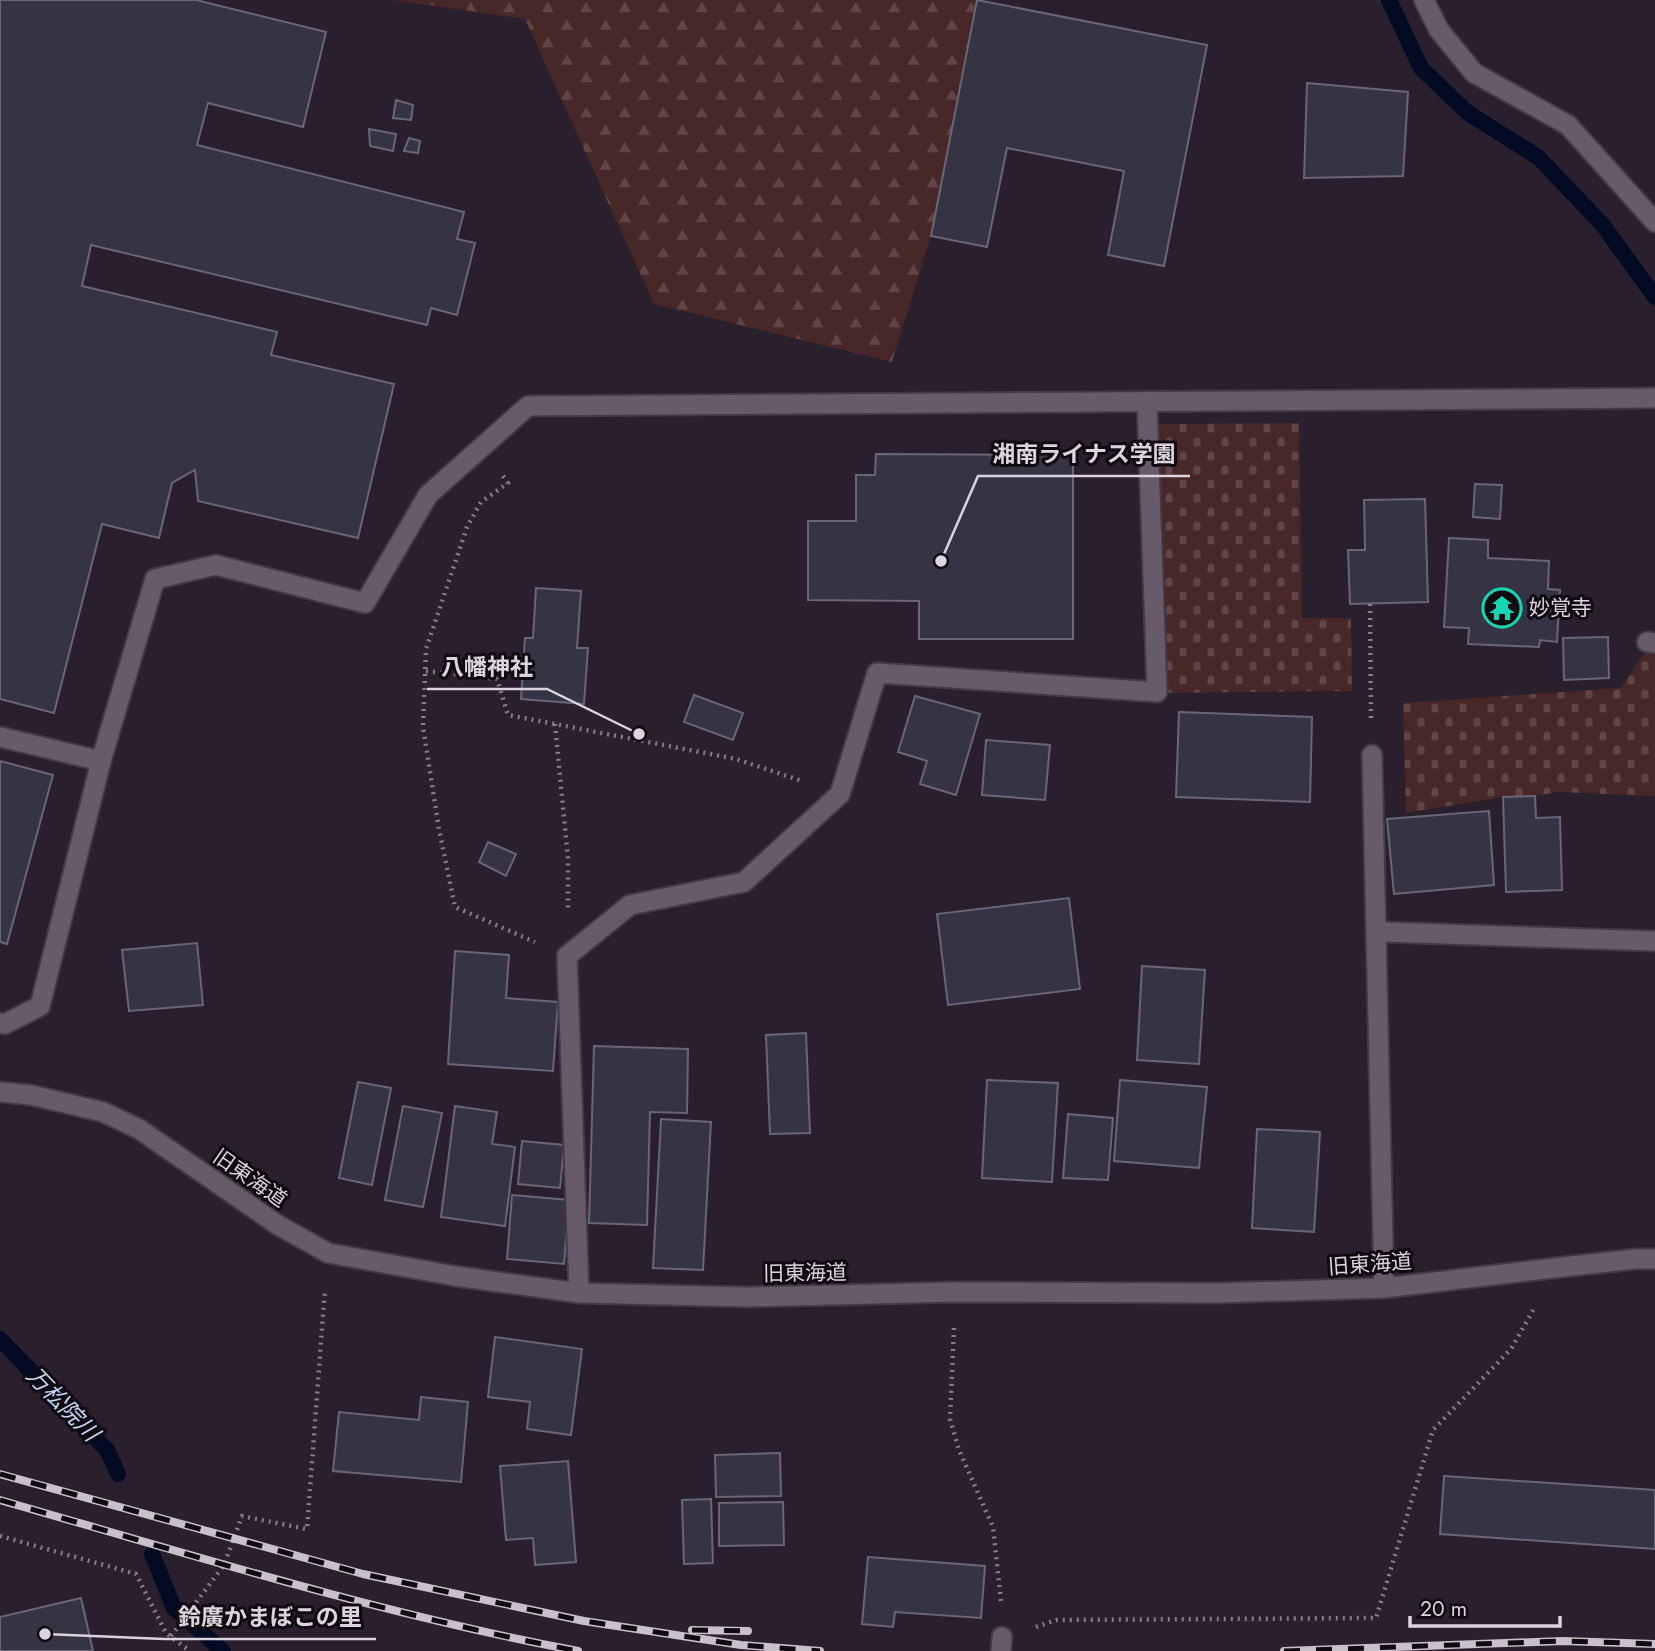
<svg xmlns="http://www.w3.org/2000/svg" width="1655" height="1651" font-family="Jost,'Noto Sans JP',sans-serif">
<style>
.forest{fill:url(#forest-firs)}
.cemetery{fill:url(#cemetery-stones)}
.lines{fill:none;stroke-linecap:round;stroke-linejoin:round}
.stream{stroke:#020a24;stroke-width:16}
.building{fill:#363343;stroke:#696678;stroke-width:2}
.service-casing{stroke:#423a44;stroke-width:23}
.minor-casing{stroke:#423a44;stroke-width:23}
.path{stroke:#877e88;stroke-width:4.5;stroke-dasharray:2 5;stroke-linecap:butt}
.service{stroke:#675a69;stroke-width:19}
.minor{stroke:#675a69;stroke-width:19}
.rail-casing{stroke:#c8c0ca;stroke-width:8}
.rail{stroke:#100b10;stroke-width:5;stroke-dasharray:16;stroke-linecap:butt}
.labels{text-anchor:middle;stroke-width:6;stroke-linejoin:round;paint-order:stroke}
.poi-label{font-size:21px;fill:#dcd4dd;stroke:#100b10;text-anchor:start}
.street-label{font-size:21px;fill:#dcd4dd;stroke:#100b10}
.water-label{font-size:23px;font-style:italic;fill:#c6d8fa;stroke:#100b10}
.leader{fill:none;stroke:#dcd4dd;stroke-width:2.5}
.callout-dot{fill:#dcd4dd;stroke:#100b10;stroke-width:2.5}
.callout-label{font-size:23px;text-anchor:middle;font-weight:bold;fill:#dcd4dd;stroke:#100b10;stroke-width:6;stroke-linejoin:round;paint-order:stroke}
</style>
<defs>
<pattern id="forest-firs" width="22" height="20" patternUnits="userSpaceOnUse" patternTransform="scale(1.75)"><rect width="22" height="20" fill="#472727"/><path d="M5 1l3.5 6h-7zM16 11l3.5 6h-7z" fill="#614546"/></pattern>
<pattern id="cemetery-stones" width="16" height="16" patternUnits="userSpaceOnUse" patternTransform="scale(1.75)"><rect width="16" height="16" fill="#472727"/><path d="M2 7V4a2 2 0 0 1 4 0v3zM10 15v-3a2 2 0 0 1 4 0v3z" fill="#614546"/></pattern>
</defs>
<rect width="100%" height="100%" fill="#2a1f2c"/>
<polygon class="forest" points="393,0 977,0 931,236 892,362 654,304 525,19"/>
<g class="cemetery">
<polygon points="1299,423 1302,618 1351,618 1352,691 1162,693 1158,424"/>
<polygon points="1644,654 1655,655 1655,796 1557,792 1535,796 1503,797 1406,813 1403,703 1621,688"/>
</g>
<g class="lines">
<g class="stream">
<polyline points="1389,0 1421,68 1468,113 1538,157 1602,224 1655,297"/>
<polyline points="0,1339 107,1450 118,1474"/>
<polyline points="152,1554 174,1608 223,1651"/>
</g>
</g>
<g class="building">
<polygon points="0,0 196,0 326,32 303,127 208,103 197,145 464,212 457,239 475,243 457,315 431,308 427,325 91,245 82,286 277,332 271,355 394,384 358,538 198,501 195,470 172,483 159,538 102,524 54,713 0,699"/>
<polygon points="977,0 1207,45 1164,266 1108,255 1124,171 1007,148 987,247 931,236"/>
<polygon points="1307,83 1408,92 1403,176 1304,178"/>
<polygon points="396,100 413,105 411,120 393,118"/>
<polygon points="369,129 396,134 393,151 370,146"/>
<polygon points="409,138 420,141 418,153 404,151"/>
<polygon points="876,454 1073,455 1073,639 919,639 919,601 808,600 808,521 856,521 856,475 875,475"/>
<polygon points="1475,484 1502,485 1500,519 1473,517"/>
<polygon points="1425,499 1428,602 1350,604 1348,550 1365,550 1364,500"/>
<polygon points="1449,538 1488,540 1488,558 1549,561 1548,589 1560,590 1557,642 1540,640 1539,647 1468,644 1469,628 1444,627"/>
<polygon points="536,588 581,591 577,648 588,648 584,704 521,699 525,638 533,638"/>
<polygon points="1608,637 1609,678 1564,680 1563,638"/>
<polygon points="694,695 743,713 733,740 684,722"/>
<polygon points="915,696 980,714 956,795 920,784 927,761 898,752"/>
<polygon points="1179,712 1312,717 1310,802 1176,797"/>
<polygon points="986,740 1050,745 1045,800 982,795"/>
<polygon points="0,761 53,775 7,944 0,942"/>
<polygon points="1535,796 1536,818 1560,817 1562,890 1506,892 1503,797"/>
<polygon points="1489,811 1494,885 1394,894 1387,819"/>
<polygon points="488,842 516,854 506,876 479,862"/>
<polygon points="1069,898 1080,989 948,1005 937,914"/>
<polygon points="197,943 203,1005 129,1011 122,950"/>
<polygon points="455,951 509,955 506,998 558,1002 553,1071 448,1064"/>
<polygon points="1142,966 1205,970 1199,1064 1137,1060"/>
<polygon points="806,1033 810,1133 770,1134 766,1035"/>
<polygon points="594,1046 688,1049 687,1113 650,1112 647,1225 589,1223"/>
<polygon points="987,1080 1058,1083 1052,1182 982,1178"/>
<polygon points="1120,1080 1207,1087 1199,1168 1114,1161"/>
<polygon points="358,1082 391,1088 372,1185 339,1178"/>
<polygon points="403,1106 442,1113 423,1207 385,1200"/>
<polygon points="455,1106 497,1112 492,1144 515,1147 505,1226 441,1217"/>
<polygon points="1068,1114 1113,1118 1108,1180 1063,1178"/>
<polygon points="661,1119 711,1122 703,1270 653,1268"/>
<polygon points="1257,1129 1320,1132 1314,1232 1252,1228"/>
<polygon points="522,1141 564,1145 560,1188 518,1184"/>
<polygon points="512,1195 569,1200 564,1264 507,1259"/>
<polygon points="495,1337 582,1349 571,1435 527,1429 530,1402 488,1397"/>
<polygon points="421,1397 468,1402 461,1482 333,1471 339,1412 419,1420"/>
<polygon points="780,1453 781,1496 716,1497 715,1455"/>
<polygon points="568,1461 576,1562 535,1565 533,1538 506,1540 500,1466"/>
<polygon points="1444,1476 1655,1490 1655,1549 1440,1534"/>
<polygon points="711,1499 713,1563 684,1564 682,1500"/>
<polygon points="783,1502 784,1545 719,1546 719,1503"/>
<polygon points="868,1557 985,1566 981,1618 895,1612 893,1627 862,1624"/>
<polygon points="81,1598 93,1651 0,1651 0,1617"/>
</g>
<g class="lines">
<g class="service-casing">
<g id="service">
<polyline points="1647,642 1655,643"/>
<polyline points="0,737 101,761"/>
<polyline points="0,1023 5,1024 40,1006 101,761 155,579 216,565 365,603 428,495 528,406 1655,398"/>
<polyline points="579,1293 567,956 630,905 744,882 840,794 877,673 1157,692 1147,402"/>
</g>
</g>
<g class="minor-casing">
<g id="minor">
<polyline points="1424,0 1439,30 1474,73 1568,125 1655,222"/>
<polyline points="1372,755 1384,1288"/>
<polyline points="1385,932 1655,941"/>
<polyline points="0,1092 31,1095 103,1112 139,1129 278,1225 328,1253 455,1276 579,1293 748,1297 955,1292 1217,1293 1384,1288 1571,1266 1636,1259 1655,1259"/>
<polyline points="1001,1651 1002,1637"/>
</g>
</g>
<g class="path">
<polyline points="503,476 508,483 481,502 467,527 426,649 423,727 439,829 455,907 535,942"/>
<polyline points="1370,604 1371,719"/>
<polyline points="426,671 497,679 508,715 736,759 802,781"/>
<polyline points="555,724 568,859 568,910"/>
<polyline points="954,1328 950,1419 959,1450 993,1527 1001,1601"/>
<polyline points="0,1536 136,1574 166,1633 190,1651"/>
<polyline points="1036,1627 1056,1620 1376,1618 1433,1430 1511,1349 1535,1307"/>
<polyline points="171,1636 224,1565 242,1516 307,1529 325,1289"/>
</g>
<use href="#service" class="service"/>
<use href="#minor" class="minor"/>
<g class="rail-casing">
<g id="rail">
<polyline points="0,1474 363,1574 584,1621 741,1645 820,1651"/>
<path d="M0,1500C191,1555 382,1614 578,1651"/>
<polyline points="692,1630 748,1631"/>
<polyline points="1284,1651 1563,1641 1655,1644"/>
</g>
</g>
<use href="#rail" class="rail"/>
</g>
<defs>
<g id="temple-ring" transform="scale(2.0125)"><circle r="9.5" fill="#100b10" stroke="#17d5b3" stroke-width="1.5"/><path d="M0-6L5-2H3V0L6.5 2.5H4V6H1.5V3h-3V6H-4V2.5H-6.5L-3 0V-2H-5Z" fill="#17d5b3"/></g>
</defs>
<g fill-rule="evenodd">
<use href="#temple-ring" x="1502" y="608"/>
</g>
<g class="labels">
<g class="poi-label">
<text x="1529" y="615">妙覚寺</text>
</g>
<g class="street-label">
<text transform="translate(250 1178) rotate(35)" y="7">旧東海道</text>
<text transform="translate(1370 1264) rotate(-4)" y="7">旧東海道</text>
<text transform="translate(805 1273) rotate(-1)" y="7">旧東海道</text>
</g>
<g class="water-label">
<text transform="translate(63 1404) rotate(46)" y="8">万松院川</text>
</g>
</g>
<path class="leader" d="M941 561L978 476H1190M639 734L547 689H427M45 1634L164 1639H376"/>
<g class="callout-dot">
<circle cx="941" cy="561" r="7"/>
<circle cx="639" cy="734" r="7"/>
<circle cx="45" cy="1634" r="7"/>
</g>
<g class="callout-label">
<text x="1084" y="462">湘南ライナス学園</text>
<text x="487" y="675">八幡神社</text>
<text x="270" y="1625">鈴廣かまぼこの里</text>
</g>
<path d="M1410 1616v10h150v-10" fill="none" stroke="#dcd4dd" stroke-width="3.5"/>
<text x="1420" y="1616" font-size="21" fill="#dcd4dd" stroke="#100b10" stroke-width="5" paint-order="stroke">20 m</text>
</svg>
